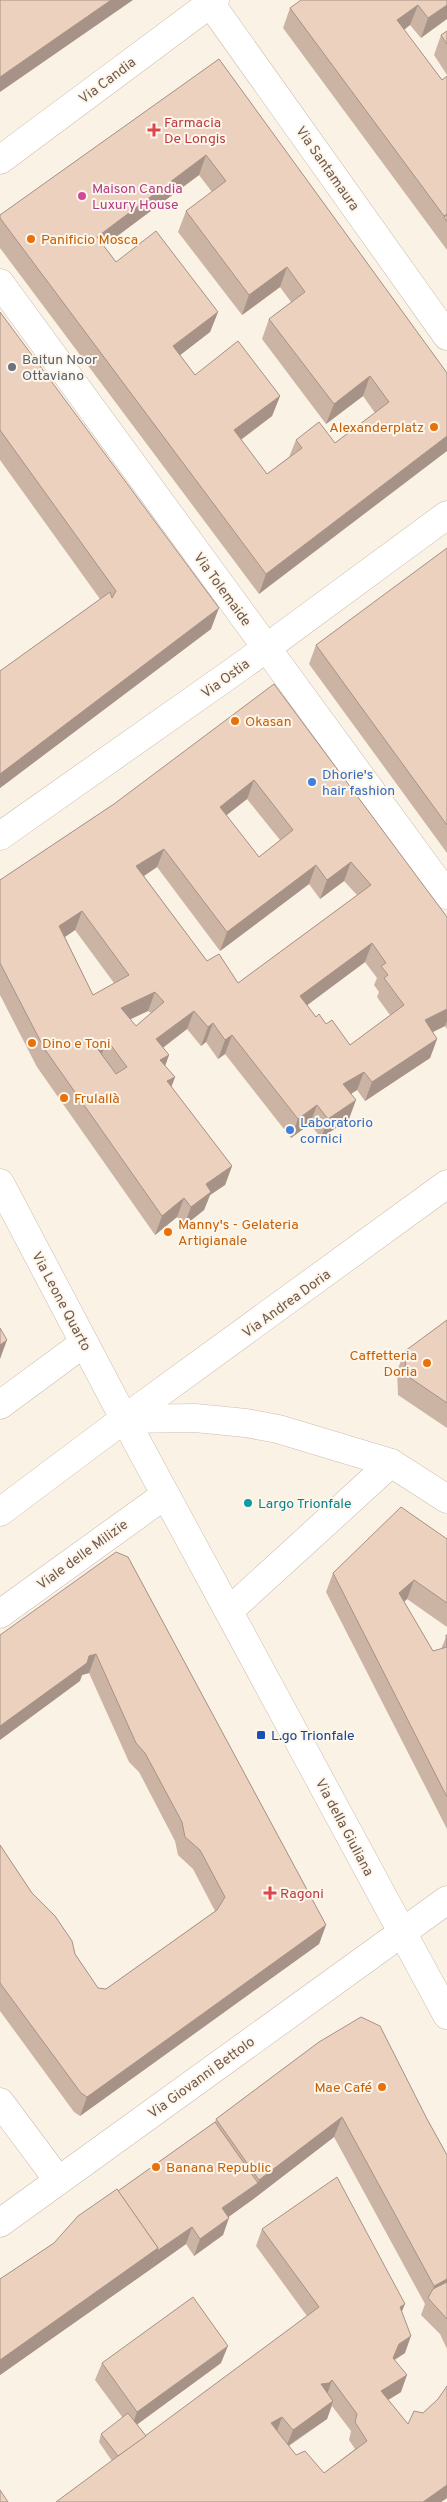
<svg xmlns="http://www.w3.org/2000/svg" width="447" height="2502" font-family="Overpass,sans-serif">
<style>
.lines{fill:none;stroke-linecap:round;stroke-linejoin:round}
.street-casing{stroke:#cbbaad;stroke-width:29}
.secondary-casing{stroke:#cfbcad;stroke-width:29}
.street{stroke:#fff;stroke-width:28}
.secondary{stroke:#fff;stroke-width:28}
.wall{fill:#ccb4a4;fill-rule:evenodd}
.shaded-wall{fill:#a69286}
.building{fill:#edd1bf;stroke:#a69286;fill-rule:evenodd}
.health-dot{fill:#e0444e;stroke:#fdf6eb;stroke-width:2}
.hotel-dot{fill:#d1479c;stroke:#fdf6eb;stroke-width:2}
.food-dot{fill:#e8710a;stroke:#fdf6eb;stroke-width:2}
.worship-dot{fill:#6b7280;stroke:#fdf6eb;stroke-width:2}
.shop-dot{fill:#3f7fe0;stroke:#fdf6eb;stroke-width:2}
.culture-dot{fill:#0f9aa8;stroke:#fdf6eb;stroke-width:2}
.transit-dot{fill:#1a4fb4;stroke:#fdf6eb;stroke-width:2}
.labels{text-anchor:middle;stroke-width:4;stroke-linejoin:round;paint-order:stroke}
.street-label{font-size:14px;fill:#71594d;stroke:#fdf6eb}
.health-label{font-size:14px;fill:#be3a42;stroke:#fdf6eb;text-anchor:start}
.hotel-label{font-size:14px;fill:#b23c85;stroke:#fdf6eb;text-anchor:start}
.food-label{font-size:14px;fill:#c56008;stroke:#fdf6eb;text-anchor:start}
.worship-label{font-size:14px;fill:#5b616d;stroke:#fdf6eb;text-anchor:start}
.shop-label{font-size:14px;fill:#366cbe;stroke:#fdf6eb;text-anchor:start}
.culture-label{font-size:14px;fill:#0d838f;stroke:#fdf6eb;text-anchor:start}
.transit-label{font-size:14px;fill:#164399;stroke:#fdf6eb;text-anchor:start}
</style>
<rect width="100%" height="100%" fill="#faf2e5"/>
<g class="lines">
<g class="street-casing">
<g id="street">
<polyline points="210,3 447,336"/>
<polyline points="0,283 447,895"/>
<polyline points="0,836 243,665 447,515"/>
<polyline points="0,1405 84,1343"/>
<polyline points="229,1611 391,1463"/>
<polyline points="0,1614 165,1495"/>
<polyline points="0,2102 58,2180"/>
<polyline points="0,2223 447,1900"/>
</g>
</g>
<g class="secondary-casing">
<g id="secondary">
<polyline points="0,160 215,0"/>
<polyline points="0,1183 117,1405 447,2015"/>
<polyline points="124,1419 195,1418 246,1423 278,1429 391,1463 447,1499"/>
<polyline points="0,1512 124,1419 447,1184"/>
</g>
</g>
<use href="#street" class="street"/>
<use href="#secondary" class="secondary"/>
</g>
<g class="wall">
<polygon points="447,0 421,38 410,25 404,30 442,80 447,76 447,250 283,28 290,8"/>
<polygon points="447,31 447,75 434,55 441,35"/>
<path d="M219,59L447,373L259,594L0,248V215ZM199,175L212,192L186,211L178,232L242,315L280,287L291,302L269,319L262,339L326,424L363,396L375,413L335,443L296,440L289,457L267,474L241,440L272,416L280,396L195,375L180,355L210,332L218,312L116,262L104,246Z"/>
<polygon points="0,312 211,629 0,788 0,671 100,599 0,460"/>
<polygon points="447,548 447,853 309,664 316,645"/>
<path d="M274,684L447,917V1029L445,1026L433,1032L437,1039L430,1058L365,1101L357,1090L351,1094L349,1119L321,1138L310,1124L291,1138L225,1054L218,1059L206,1042L201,1046L187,1029L163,1048L169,1055L165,1066L175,1077L171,1087L232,1166L225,1185L210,1195L204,1210L184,1226L177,1217L155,1235L37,1067L0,995V880L114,804ZM247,799L280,840L259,857L226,815ZM157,867L220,951L309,884L320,899L344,881L357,895L238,983L207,961L144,876ZM75,930L114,983L93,995L65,937ZM365,962L377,978L374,985L379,992L377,997L390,1015L350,1045L326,1024L316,1017L307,1005ZM148,1011L151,1013L136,1026L130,1019Z"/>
<polygon points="447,1320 447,1428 398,1395 397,1371 405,1351"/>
<polygon points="447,1539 447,1627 407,1599 404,1602 433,1651 441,1649 447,1635 447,1829 326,1592 333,1573"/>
<polygon points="128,1557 326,1925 319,1944 80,2116 74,2112 0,2011 0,1845 32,1893 75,1954 98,1988 106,1989 215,1911 193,1869 178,1855 175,1841 139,1772 129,1762 89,1673 82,1675 80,1681"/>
<polygon points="319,2042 427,2119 447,2155 447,2349 440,2334 421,2315 425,2304 334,2137 252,2200 228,2217 223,2235 194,2256 186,2244 0,2375 0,2279 54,2243 118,2191 215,2122 216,2119"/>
<path d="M262,2229L402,2312L405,2353L395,2360L401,2392L388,2400L408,2424L423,2413L438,2399L447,2386V2498L441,2502H56L112,2461L99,2442L101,2434L123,2418L95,2380L102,2363H221L137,2424L146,2436L307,2316L256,2246ZM332,2406L351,2431L349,2440L355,2449L324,2473L296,2455L289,2446L327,2419Z"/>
</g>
<g class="shaded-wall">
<polygon points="111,0 133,0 0,92 0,77"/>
<polygon points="418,5 410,25 390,40 397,20"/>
<polygon points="447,5 447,19 421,38 428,18"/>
<polygon points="206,155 199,175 89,257 97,237"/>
<polygon points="287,267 280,287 242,315 249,295"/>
<polygon points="218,312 210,332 166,366 173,346"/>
<polygon points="370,376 363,396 326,424 334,404"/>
<polygon points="280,396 272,416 227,450 234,430"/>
<polygon points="447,436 447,451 259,594 266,574"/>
<polygon points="219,608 211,629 0,788 0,774"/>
<polygon points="254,780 247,799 213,826 220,807"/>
<polygon points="164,849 157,867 130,885 136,866"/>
<polygon points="351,862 344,881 320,899 327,880"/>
<polygon points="316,865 309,884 220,951 227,932"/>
<polygon points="82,911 75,930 53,945 59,926"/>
<polygon points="372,943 365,962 294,1015 300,996"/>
<polygon points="155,992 148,1011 114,1027 121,1008"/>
<polygon points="447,1009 447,1021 445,1026 418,1039 425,1020"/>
<polygon points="194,1011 187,1029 149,1058 156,1039"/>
<polygon points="213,1023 206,1042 201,1046 208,1027"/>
<polygon points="232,1035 225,1054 218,1059 225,1040"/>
<polygon points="437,1039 430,1058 365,1101 372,1082"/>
<polygon points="107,1040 100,1059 97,1048"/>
<polygon points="169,1055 162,1074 160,1060"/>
<polygon points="364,1072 357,1090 336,1103 343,1084"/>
<polygon points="175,1077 168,1096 167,1081"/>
<polygon points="356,1100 349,1119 321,1138 328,1119"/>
<polygon points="317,1105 310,1124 291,1138 298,1119"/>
<polygon points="232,1166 225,1185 210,1195 204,1210 184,1226 191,1207 206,1184"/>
<polygon points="184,1198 177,1217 155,1235 162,1216"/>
<polygon points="7,1340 0,1359 0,1345"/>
<polygon points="414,1580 407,1599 392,1612 399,1593"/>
<polygon points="96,1654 89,1673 82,1675 80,1681 0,1740 0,1726 89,1656"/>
<polygon points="326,1925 319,1944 80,2116 87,2097"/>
<polygon points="342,2117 334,2137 252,2200 216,2226 222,2208 258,2183 259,2180"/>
<polygon points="229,2218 223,2235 194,2256 200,2239"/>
<polygon points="192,2227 186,2244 151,2269 157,2251"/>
<polygon points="158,2248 151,2269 0,2375 0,2360"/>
<polygon points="447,2279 447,2296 429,2300 434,2286"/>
<polygon points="405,2304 398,2321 400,2307"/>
<polygon points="411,2336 405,2353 392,2361 399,2344"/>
<polygon points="228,2346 221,2363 131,2429 137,2412"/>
<polygon points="407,2375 401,2392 375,2408 381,2391"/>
<polygon points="332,2380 326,2398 321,2384"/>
<polygon points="333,2401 327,2419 286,2447 293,2430"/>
<polygon points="282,2417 276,2434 271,2423"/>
<polygon points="447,2485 447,2498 441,2502 423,2502"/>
</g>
<g class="building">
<polygon points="0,0 111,0 0,77"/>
<polygon points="301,0 447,0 447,5 428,18 418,5 397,20 442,80 447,76 447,214 444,216 290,8"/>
<polygon points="447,31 447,44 441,35"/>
<path d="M219,59L447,373V436L266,574L0,218V215ZM206,155L226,181L186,211L249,295L287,267L305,292L269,319L334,404L370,376L389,402L335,443L319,422L296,440L302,448L267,474L234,430L280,396L238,341L195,375L173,346L218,312L156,231L116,262L97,237Z"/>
<polygon points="447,215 447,222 444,217"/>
<polygon points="0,312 219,608 0,774 0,671 110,592 112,598 116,591 0,430"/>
<polygon points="447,548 447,825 316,645"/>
<path d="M274,684L447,917V1009L425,1020L437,1039L372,1082L364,1072L343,1084L356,1100L328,1119L317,1105L298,1119L232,1035L225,1040L213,1023L208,1027L194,1011L156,1039L169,1055L160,1060L175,1077L167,1081L232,1166L206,1184L211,1192L191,1207L184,1198L162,1216L44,1048L0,963V880L114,804ZM254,780L293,830L259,857L220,807ZM164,849L227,932L316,865L327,880L351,862L371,885L238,983L219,954L207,961L136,866ZM82,911L129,975L93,995L59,926ZM372,943L386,963L381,966L388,975L384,978L404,1005L350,1045L332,1020L326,1024L319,1014L316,1017L300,996ZM155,992L164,1002L136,1026L121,1008ZM107,1040L127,1067L116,1074L97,1048Z"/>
<polygon points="447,1320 447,1403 406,1375 405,1351"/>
<polygon points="0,1328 7,1340 0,1345"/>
<polygon points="401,1507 447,1539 447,1603 414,1580 399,1593 433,1651 447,1647 446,1635 447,1635 447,1797 333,1573"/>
<polygon points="116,1552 128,1557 326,1925 87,2097 81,2093 0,1983 0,1845 32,1893 55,1916 72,1941 75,1954 98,1988 106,1989 217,1910 225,1897 200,1850 185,1837 182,1822 145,1753 136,1743 96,1654 89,1656 87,1663 0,1726 0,1635"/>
<polygon points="361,2017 380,2026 427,2119 447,2155 447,2279 434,2286 342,2117 259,2180 216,2119 319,2042"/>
<polygon points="215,2122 258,2183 222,2208 229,2218 200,2239 192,2227 157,2251 158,2248 118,2191"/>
<path d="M337,2177L405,2304L400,2307L411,2336L399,2344L393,2358L407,2375L381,2391L408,2424L414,2411L423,2413L438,2399L447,2386V2485L423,2502H56L319,2307L262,2229ZM332,2380L357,2414L355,2422L367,2441L324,2473L305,2451L296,2455L271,2423L282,2417L293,2430L333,2401L321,2384L329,2383Z"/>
<polygon points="117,2189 158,2248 0,2360 0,2279 54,2243 78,2216"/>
<polygon points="447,2282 447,2319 428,2298 433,2289"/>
<polygon points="193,2297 228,2346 137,2412 102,2363"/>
<polygon points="128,2413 146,2436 118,2456 101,2434"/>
<polygon points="0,2490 8,2502 0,2502"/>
</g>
<g class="health-dot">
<path d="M151.5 122.5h5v5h5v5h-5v5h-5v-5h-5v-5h5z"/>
<path d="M267.5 1885.5h5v5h5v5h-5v5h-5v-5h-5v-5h5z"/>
</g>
<circle class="hotel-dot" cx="82" cy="196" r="5"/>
<g class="food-dot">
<circle cx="31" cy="239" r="5"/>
<circle cx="434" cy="427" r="5"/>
<circle cx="235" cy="721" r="5"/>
<circle cx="32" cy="1043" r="5"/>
<circle cx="64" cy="1098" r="5"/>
<circle cx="168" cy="1232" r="5"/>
<circle cx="427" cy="1363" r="5"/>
<circle cx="382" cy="2087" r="5"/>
<circle cx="156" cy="2167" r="5"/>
</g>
<circle class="worship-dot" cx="12" cy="367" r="5"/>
<g class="shop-dot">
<circle cx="312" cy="782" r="5"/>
<circle cx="290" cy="1130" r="5"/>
</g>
<circle class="culture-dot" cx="248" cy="1503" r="5"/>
<rect class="transit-dot" x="256" y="1730" width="10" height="10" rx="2.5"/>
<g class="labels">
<g class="street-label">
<text transform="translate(107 80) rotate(-37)" y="5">Via Candia</text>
<text transform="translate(328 168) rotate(55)" y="5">Via Santamaura</text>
<text transform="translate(223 589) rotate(54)" y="5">Via Tolemaide</text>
<text transform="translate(225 678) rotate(-36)" y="5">Via Ostia</text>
<text transform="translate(62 1301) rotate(62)" y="5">Via Leone Quarto</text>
<text transform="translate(286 1303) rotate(-36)" y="5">Via Andrea Doria</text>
<text transform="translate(82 1554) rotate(-36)" y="5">Viale delle Milizie</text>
<text transform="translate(345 1827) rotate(62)" y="5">Via della Giuliana</text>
<text transform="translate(201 2077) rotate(-36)" y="5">Via Giovanni Bettolo</text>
</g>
<g class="health-label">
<text x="164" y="127">Farmacia<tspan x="164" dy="16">De Longis</tspan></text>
<text x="280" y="1898">Ragoni</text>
</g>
<g class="hotel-label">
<text x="92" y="193">Maison Candia<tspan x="92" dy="16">Luxury House</tspan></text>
</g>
<g class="food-label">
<text x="41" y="244">Panificio Mosca</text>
<text x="424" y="432" text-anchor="end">Alexanderplatz</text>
<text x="245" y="726">Okasan</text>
<text x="42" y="1048">Dino e Toni</text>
<text x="74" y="1103">Frulallà</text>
<text x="178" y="1229">Manny's - Gelateria<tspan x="178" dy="16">Artigianale</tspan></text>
<text x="417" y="1360" text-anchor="end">Caffetteria<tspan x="417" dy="16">Doria</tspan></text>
<text x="372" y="2092" text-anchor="end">Mae Café</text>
<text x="166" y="2172">Banana Republic</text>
</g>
<g class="worship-label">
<text x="22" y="364">Baitun Noor<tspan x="22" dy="16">Ottaviano</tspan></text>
</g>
<g class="shop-label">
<text x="322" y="779">Dhorie's<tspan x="322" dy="16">hair fashion</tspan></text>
<text x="300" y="1127">Laboratorio<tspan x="300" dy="16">cornici</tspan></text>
</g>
<g class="culture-label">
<text x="258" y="1508">Largo Trionfale</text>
</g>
<g class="transit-label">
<text x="271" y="1740">L.go Trionfale</text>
</g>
</g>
</svg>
